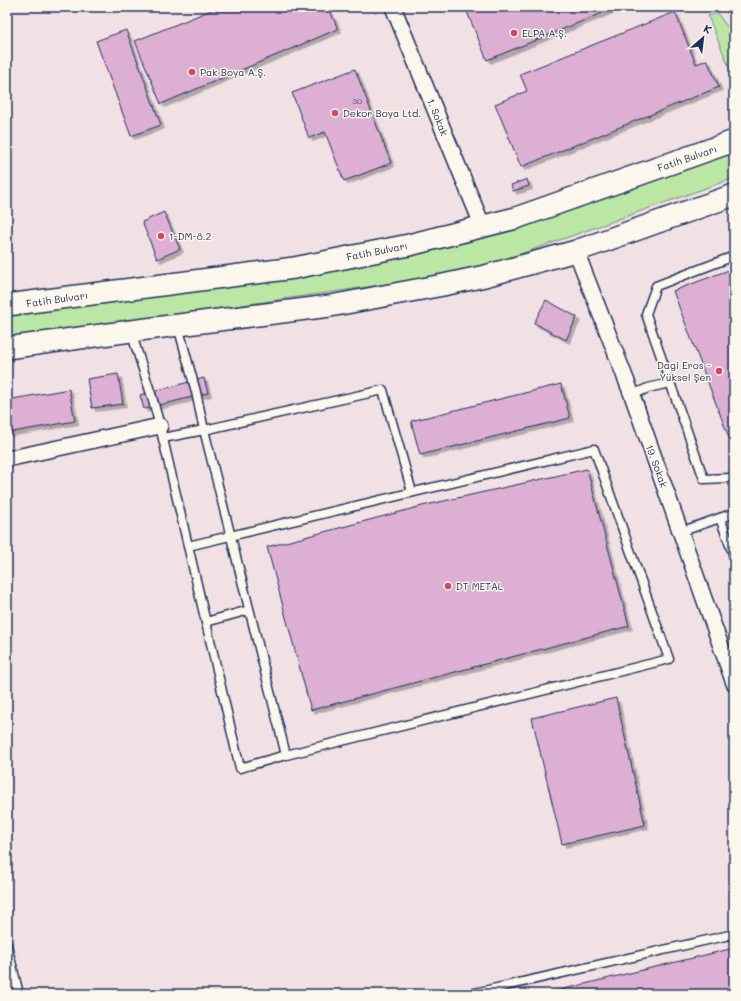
<svg xmlns="http://www.w3.org/2000/svg" width="741" height="1001" font-family="Mali,sans-serif">
<style>
.green{fill:#bbe6a3;stroke:#6b8a80}
.building{fill:#ddafd2;stroke:#1b2f5e;filter:url(#shadow)}
.lines{fill:none;stroke-linecap:round;stroke-linejoin:round}
.service-casing{stroke:#1b2f5e;stroke-width:11}
.minor-casing{stroke:#1b2f5e;stroke-width:18}
.secondary-casing{stroke:#1b2f5e;stroke-width:24}
.service{stroke:#fbf7ec;stroke-width:8}
.minor{stroke:#fbf7ec;stroke-width:15}
.secondary{stroke:#fbf7ec;stroke-width:21}
.poi-dot{fill:#d1495b;stroke:#fbf7ec;stroke-width:1.5}
.labels{text-anchor:middle;stroke-width:3;stroke-linejoin:round;paint-order:stroke}
.number-label{font-size:8px;fill:#4c4f7b}
.poi-label{font-size:10px;fill:#1b2f5e;stroke:#fbf7ec;text-anchor:start}
.street-label{font-size:10px;fill:#1b2f5e;stroke:#fbf7ec}
</style>
<defs>
<filter id="shadow"><feDropShadow dx="3.5" dy="3.5" stdDeviation="0" flood-color="#0004"/></filter>
</defs>
<rect width="100%" height="100%" fill="#f2e1e4"/>
<filter id="ink" filterUnits="userSpaceOnUse"><feTurbulence type="fractalNoise" baseFrequency=".025" numOctaves="2"/><feDisplacementMap in="SourceGraphic" scale="8" xChannelSelector="R" yChannelSelector="G"/><feConvolveMatrix kernelMatrix="1 2 1 2 8 2 1 2 1" color-interpolation-filters="sRGB"/></filter>
<g filter="url(#ink)">
<g class="green">
<polygon points="717,13 728,28 734,42 734,79 708,16"/>
<polygon points="734,151 734,178 501,261 479,267 437,278 387,284 91,327 7,338 7,314 299,276 354,268 532,220 607,198"/>
</g>
<g class="building">
<polygon points="219,7 328,7 338,29 161,104 135,41"/>
<polygon points="465,7 617,7 487,60"/>
<polygon points="675,12 696,64 707,60 719,87 521,167 495,104 527,91 520,74"/>
<polygon points="126,30 161,125 131,136 96,41"/>
<polygon points="355,69 391,163 344,181 325,132 309,138 292,93"/>
<polygon points="527,179 529,186 513,191 511,185"/>
<polygon points="164,212 180,249 157,259 142,222"/>
<polygon points="734,268 734,451 673,291"/>
<polygon points="546,300 577,317 566,340 534,323"/>
<polygon points="118,374 123,404 92,408 87,379"/>
<polygon points="204,378 208,393 144,409 140,395"/>
<polygon points="561,384 570,418 420,455 411,421"/>
<polygon points="69,389 75,421 7,433 7,400"/>
<polygon points="587,469 629,626 311,710 267,547 426,505"/>
<polygon points="616,698 645,825 562,844 532,718"/>
<polygon points="734,948 734,994 543,994"/>
</g>
<g class="lines">
<g class="service-casing">
<g id="service">
<polyline points="730,7 734,14"/>
<polyline points="734,256 656,286 646,314 704,479 728,478 734,476"/>
<polyline points="131,332 152,397 160,426 240,768 286,755 204,430 196,392 178,326"/>
<polyline points="632,395 648,388 670,383"/>
<polyline points="163,438 204,430 383,390 412,492"/>
<polyline points="720,518 734,556"/>
<polyline points="680,532 734,513"/>
<polyline points="188,546 594,449 669,659 286,755"/>
<polyline points="206,622 249,610"/>
<polyline points="7,945 19,994"/>
<polyline points="470,994 734,934"/>
</g>
</g>
<g class="minor-casing">
<g id="minor">
<polyline points="393,7 483,227"/>
<polyline points="576,251 632,395 734,683"/>
<polyline points="7,459 160,426"/>
</g>
</g>
<g class="secondary-casing">
<g id="secondary">
<polyline points="7,305 294,268 409,245 516,218 734,141"/>
<polyline points="7,348 131,331 330,306 443,285 485,276 576,251 734,195"/>
</g>
</g>
<use href="#service" class="service"/>
<use href="#minor" class="minor"/>
<use href="#secondary" class="secondary"/>
</g>
</g>
<g class="poi-dot">
<circle cx="514" cy="33" r="4"/>
<circle cx="192" cy="72" r="4"/>
<circle cx="335" cy="113" r="4"/>
<circle cx="161" cy="236" r="4"/>
<circle cx="719" cy="371" r="4"/>
<circle cx="448" cy="586" r="4"/>
</g>
<g class="labels">
<g class="number-label">
<text x="357" y="104">30</text>
</g>
<g class="poi-label">
<text x="522" y="37">ELPA A.Ş.</text>
<text x="200" y="76">Pak Boya A.Ş.</text>
<text x="343" y="117">Dekor Boya Ltd.</text>
<text x="169" y="240">1-DM-8.2</text>
<text x="711" y="369" text-anchor="end">Dagi Eros -<tspan x="711" dy="12">Yüksel Şen</tspan></text>
<text x="456" y="590">DT METAL</text>
</g>
<g class="street-label">
<text transform="translate(438 117) rotate(68)" y="4">1. Sokak</text>
<text transform="translate(687 158) rotate(-19)" y="4">Fatih Bulvarı</text>
<text transform="translate(377 251) rotate(-11)" y="4">Fatih Bulvarı</text>
<text transform="translate(57 299) rotate(-8)" y="4">Fatih Bulvarı</text>
<text transform="translate(657 466) rotate(70)" y="4">19. Sokak</text>
</g>
</g>
<rect width="741" height="1001" fill="none" stroke="#fbf7ec" stroke-width="24"/>
<rect x="12" y="12" width="717" height="977" fill="none" stroke="#1b2f5e" stroke-width="1.5" filter="url(#ink)"/>
<g transform="translate(703 38) rotate(28)" stroke="#fbf7ec" stroke-width="3" paint-order="stroke">
<path d="M0-3L7 15L0 10L-7 15Z" fill="#1b2f5e"/>
<text y="-6" font-size="11" font-weight="bold" text-anchor="middle" fill="#1b2f5e">K</text>
</g>
</svg>
